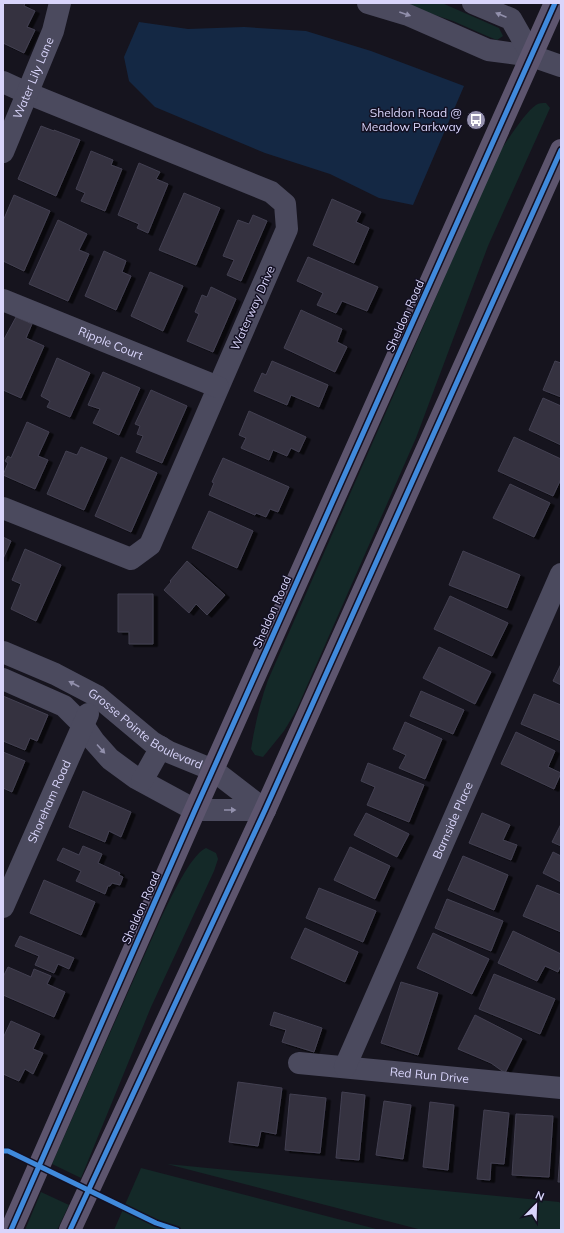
<svg xmlns="http://www.w3.org/2000/svg" width="564" height="1233" font-family="Mulish,sans-serif">
<style>
.green{fill:#142928}
.water{fill:#142844}
.building{fill:#343240;stroke:#434051;filter:url(#shadow)}
.lines{fill:none;stroke-linecap:round;stroke-linejoin:round}
.minor{stroke:#4b4a5e;stroke-width:22}
.major{stroke:#5d556e;stroke-width:22}
.cycleway-casing{stroke:#131022;stroke-width:8}
.cycleway{stroke:#408adc;stroke-width:5}
.oneway{fill:#9290ac}
.labels{text-anchor:middle;stroke-width:3;stroke-linejoin:round;paint-order:stroke}
.street-label{font-size:12px;fill:#d9d5fb;stroke:#131022}
.poi-label{font-size:12px;fill:#d9d5fb;stroke:#131022;text-anchor:end}
</style>
<defs>
<filter id="shadow"><feDropShadow dx="4.5" dy="2.5" stdDeviation="0" flood-color="#0009"/></filter>
</defs>
<rect width="100%" height="100%" fill="#16141e"/>
<g class="green">
<polygon points="399,3 442,3 499,28 503,36 497,40 487,36 453,21"/>
<path d="M546,103L550,108L488,246L416,438L296,711L284,731L263,757L255,755L251,749C255,725 260,702 268,680L405,369L496,158C504,145 525,112 536,105C539,103 542,103 546,103Z"/>
<path d="M206,848L216,853L218,859L214,871L151,1007L81,1178L52,1164L161,918C169,902 190,855 206,848Z"/>
<polygon points="167,1164 559,1202 561,1204 561,1230 422,1230"/>
<polygon points="141,1168 380,1230 114,1230"/>
<polygon points="41,1192 69,1205 57,1230 25,1230"/>
</g>
<polygon class="water" points="139,22 188,29 244,27 306,31 371,51 464,86 413,205 379,198 330,174 265,153 155,107 129,81 124,57"/>
<g class="building">
<polygon points="3,3 25,3 24,6 35,11 27,27 35,30 24,53 3,43"/>
<polygon points="41,126 54,131 54,130 80,140 56,196 18,179"/>
<polygon points="91,151 113,160 111,165 122,169 105,211 81,201 85,193 76,189"/>
<polygon points="139,163 160,172 156,179 168,184 148,233 137,228 139,224 118,215"/>
<polygon points="184,193 220,208 196,265 159,250"/>
<polygon points="14,195 50,211 24,271 3,261 3,221"/>
<polygon points="332,199 361,212 356,222 369,228 354,263 313,245"/>
<polygon points="253,215 267,221 241,281 227,275 234,260 223,256 238,220 249,224"/>
<polygon points="58,220 87,234 79,250 89,254 68,301 29,284"/>
<polygon points="104,251 126,261 122,272 131,276 116,310 85,296"/>
<polygon points="308,257 378,287 367,311 342,301 336,313 317,305 323,293 297,281"/>
<polygon points="150,272 183,286 163,331 131,316"/>
<polygon points="211,287 236,299 213,352 187,341 199,314 195,312 202,295 207,297"/>
<polygon points="301,310 342,329 337,342 347,347 335,372 284,348"/>
<polygon points="16,317 32,324 26,338 44,346 21,398 3,390 3,341"/>
<polygon points="57,358 90,373 70,417 47,407 50,401 41,396"/>
<polygon points="272,361 328,385 319,407 291,395 287,405 254,391 262,373 266,375"/>
<polygon points="555,361 561,363 561,397 543,390"/>
<polygon points="103,372 140,388 119,435 93,423 100,409 88,405"/>
<polygon points="151,390 187,406 162,463 136,452 143,436 137,434 140,426 135,424"/>
<polygon points="543,398 561,406 561,445 529,430"/>
<polygon points="249,411 306,437 299,452 291,448 287,456 273,450 269,460 241,448 246,438 239,435"/>
<polygon points="27,422 49,432 38,456 48,460 35,489 3,475 8,463 5,461 8,456 11,458"/>
<polygon points="514,437 561,459 561,479 553,496 498,471"/>
<polygon points="81,447 107,458 84,510 47,494 66,451 77,455"/>
<polygon points="121,457 157,473 131,532 95,516"/>
<polygon points="223,458 289,487 278,512 270,509 266,517 256,513 255,515 209,495 214,483 212,482"/>
<polygon points="510,484 550,503 534,537 493,518"/>
<polygon points="209,511 253,531 237,568 192,548"/>
<polygon points="3,537 11,541 3,559"/>
<polygon points="25,549 61,565 36,621 11,609 21,584 12,580"/>
<polygon points="463,551 520,575 507,608 449,585"/>
<polygon points="187,561 225,595 207,615 196,604 189,613 164,590 171,582 170,581"/>
<polygon points="118,594 153,594 153,644 129,644 129,632 118,632"/>
<polygon points="450,596 508,623 492,656 434,629"/>
<polygon points="439,647 491,672 475,704 423,678"/>
<polygon points="561,664 561,685 553,681"/>
<polygon points="421,691 464,710 453,734 410,716"/>
<polygon points="534,694 561,705 561,741 521,724"/>
<polygon points="3,696 48,715 37,741 30,738 25,750 3,741"/>
<polygon points="405,722 442,739 425,779 399,768 406,755 393,749"/>
<polygon points="516,732 555,751 548,767 561,773 554,789 501,764"/>
<polygon points="3,752 25,761 12,792 3,788"/>
<polygon points="368,763 424,785 409,822 367,805 375,787 361,781"/>
<polygon points="83,791 131,812 121,837 109,831 105,842 69,827"/>
<polygon points="366,813 409,834 397,857 354,835"/>
<polygon points="482,813 510,825 503,840 517,845 511,860 469,843"/>
<polygon points="561,824 561,846 552,842"/>
<polygon points="83,846 102,854 98,863 120,873 119,875 123,877 120,885 112,883 110,886 108,886 105,894 76,881 81,871 57,860 63,848 79,855"/>
<polygon points="350,847 390,866 375,899 334,880"/>
<polygon points="553,852 561,856 561,882 543,873"/>
<polygon points="463,856 508,875 494,910 448,890"/>
<polygon points="44,880 95,902 81,935 30,913"/>
<polygon points="537,885 561,895 561,932 523,916"/>
<polygon points="319,888 376,911 363,942 306,918"/>
<polygon points="447,899 503,921 491,951 435,928"/>
<polygon points="305,928 358,952 345,982 291,958"/>
<polygon points="513,931 561,954 561,965 558,972 545,966 537,981 498,963"/>
<polygon points="433,933 489,959 472,994 417,968"/>
<polygon points="20,936 74,958 69,969 58,964 54,973 35,965 39,956 15,946"/>
<polygon points="8,967 31,977 34,969 51,976 47,984 65,992 54,1017 3,995 3,977"/>
<polygon points="494,974 555,999 540,1034 479,1009"/>
<polygon points="401,982 438,993 418,1055 381,1043"/>
<polygon points="274,1012 322,1028 314,1052 282,1042 286,1030 270,1025"/>
<polygon points="475,1015 522,1039 505,1073 491,1063 458,1049"/>
<polygon points="11,1021 40,1034 33,1049 43,1053 33,1074 25,1069 19,1081 3,1074 3,1038"/>
<polygon points="238,1082 282,1088 276,1134 261,1131 258,1146 229,1142"/>
<polygon points="342,1092 365,1095 359,1160 336,1158"/>
<polygon points="290,1094 326,1098 320,1153 285,1150"/>
<polygon points="384,1101 411,1105 403,1159 376,1155"/>
<polygon points="430,1102 454,1105 448,1170 423,1167"/>
<polygon points="484,1110 509,1113 504,1164 491,1163 490,1180 477,1179"/>
<polygon points="516,1114 553,1116 549,1177 512,1175"/>
<polygon points="561,1142 561,1182 558,1182"/>
</g>
<g class="lines">
<g class="minor">
<polyline points="368,3 408,15 488,50 532,56 561,66"/>
<polyline points="473,3 511,19 532,56"/>
<polyline points="3,82 27,93 271,192 285,204 287,229 150,545 131,559 3,508"/>
<path id="s1" d="M3,152L53,31L60,3"/>
<path id="s2" d="M3,300L218,387"/>
<path id="s3" d="M3,652L55,674L97,696L152,742L169,752L213,770L265,810"/>
<polyline points="3,679 64,706 83,725 94,741 110,759 136,778 195,810 265,810"/>
<polyline points="142,781 161,747"/>
<path id="s4" d="M3,907L88,714"/>
<path id="s5" d="M299,1063L561,1088"/>
<path id="s6" d="M345,1067L561,574"/>
</g>
<g class="major">
<polyline points="11,1230 195,810 555,3"/>
<polyline points="70,1230 265,810 561,150"/>
</g>
<g class="cycleway-casing">
<g id="cycleway">
<polyline points="3,1151 8,1151 156,1223 177,1230"/>
<polyline points="11,1230 195,810 555,3"/>
<polyline points="70,1230 265,810 561,150"/>
</g>
</g>
<use href="#cycleway" class="cycleway"/>
</g>
<defs><path id="oneway-solid" d="M-6-.8H1V-3.2L6.5 0L1 3.2V.8H-6Z"/></defs>
<g class="oneway">
<use href="#oneway-solid" transform="translate(405 14) rotate(19)"/>
<use href="#oneway-solid" transform="translate(501 15) rotate(-157)"/>
<use href="#oneway-solid" transform="translate(74 684) rotate(-152)"/>
<use href="#oneway-solid" transform="translate(101 749) rotate(48)"/>
<use href="#oneway-solid" transform="translate(230 810)"/>
</g>
<defs>
<g id="bus-disc" transform="scale(1)"><circle r="9.5" fill="#9591ae" stroke="#131022"/><path d="M-5-6H5V4H4V6H2V4H-2V6H-4V4H-5ZM-3.5-4V0h7V-4ZM-3.5 1.2v1.5H-2V1.2ZM2 1.2v1.5H3.5V1.2Z" fill="#fff"/></g>
</defs>
<g fill-rule="evenodd">
<use href="#bus-disc" x="476" y="120"/>
</g>
<g class="labels">
<g class="street-label">
<text dy="4" stroke="none"><textPath href="#s1" startOffset="80">Water Lily Lane</textPath></text>
<text transform="translate(253 308) rotate(-66)" y="4">Waterway Drive</text>
<text transform="translate(405 316) rotate(-66)" y="4">Sheldon Road</text>
<text dy="4" stroke="none"><textPath href="#s2" startOffset="116">Ripple Court</textPath></text>
<text transform="translate(272 612) rotate(-66)" y="4">Sheldon Road</text>
<text dy="4" stroke="none"><textPath href="#s3" startOffset="163">Grosse Pointe Boulevard</textPath></text>
<text dy="4" stroke="none"><textPath href="#s4" startOffset="115">Shoreham Road</textPath></text>
<text dy="4" stroke="none"><textPath href="#s6" startOffset="269">Barnside Place</textPath></text>
<text transform="translate(141 908) rotate(-66)" y="4">Sheldon Road</text>
<text dy="4" stroke="none"><textPath href="#s5" startOffset="131">Red Run Drive</textPath></text>
</g>
<g class="poi-label">
<text x="462" y="117">Sheldon Road @<tspan x="462" dy="14">Meadow Parkway</tspan></text>
</g>
</g>
<rect width="564" height="1233" fill="none" stroke="#d9d5fb" stroke-width="8"/>
<g transform="translate(536 1205) rotate(23)" stroke="#131022" stroke-width="3" paint-order="stroke">
<path d="M0-3L7 15L0 10L-7 15Z" fill="#d9d5fb"/>
<text y="-6" font-size="11" font-weight="bold" text-anchor="middle" fill="#d9d5fb">N</text>
</g>
</svg>
